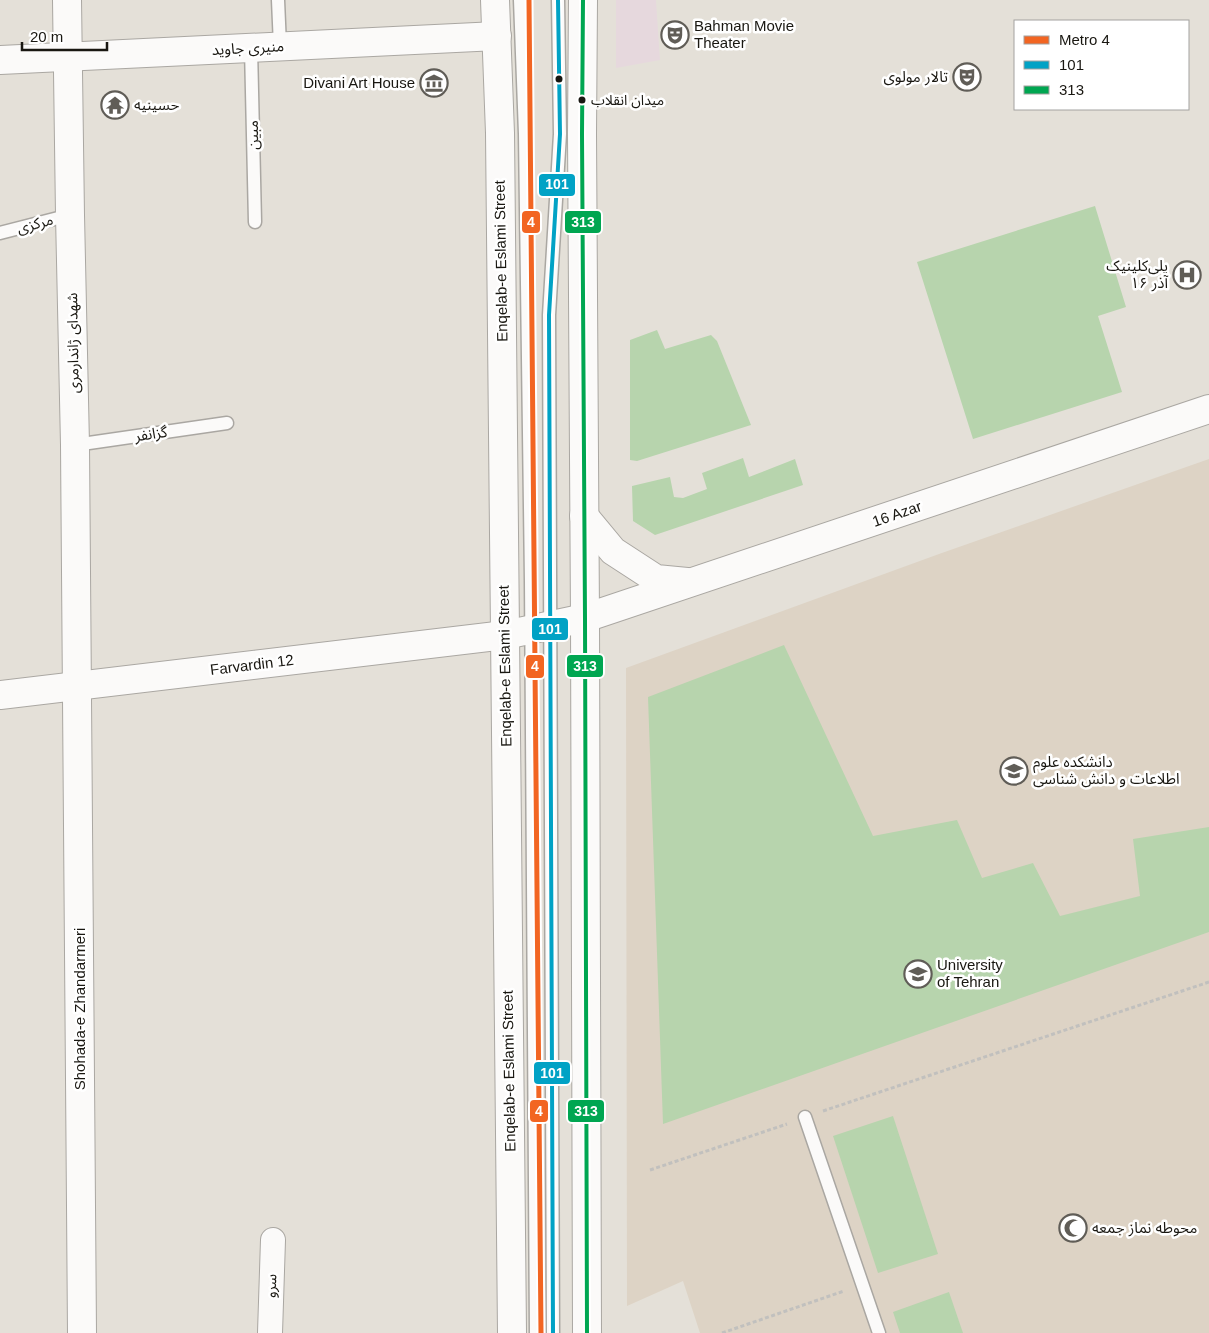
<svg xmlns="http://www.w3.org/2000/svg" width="1209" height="1333" font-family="Helvetica,'Noto Sans Arabic',sans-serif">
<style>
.commercial{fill:#e6d8dd}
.education{fill:#ddd3c5}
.green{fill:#b7d4ad}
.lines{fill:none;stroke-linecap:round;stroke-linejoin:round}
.service-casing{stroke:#aaa7a2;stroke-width:15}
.minor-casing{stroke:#aaa7a2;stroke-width:26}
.tertiary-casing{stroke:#aaa7a2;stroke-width:30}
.secondary-casing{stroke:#aaa7a2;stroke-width:30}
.primary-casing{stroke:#aaa7a2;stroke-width:30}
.path{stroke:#c1c0be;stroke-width:3;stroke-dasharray:4 2.5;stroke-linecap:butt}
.service{stroke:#fbfaf9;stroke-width:12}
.minor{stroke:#fbfaf9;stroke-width:24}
.tertiary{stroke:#fbfaf9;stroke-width:28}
.secondary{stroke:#fbfaf9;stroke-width:28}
.primary{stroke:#fbfaf9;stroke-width:28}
.bus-1-casing{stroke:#fff;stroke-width:8}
.bus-2-casing{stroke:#fff;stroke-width:8}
.bus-1{stroke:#01a2c5;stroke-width:4}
.bus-2{stroke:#00a651;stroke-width:4}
.metro-1-casing{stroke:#fff;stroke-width:9}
.metro-1{stroke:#f26522;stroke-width:5}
.bus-dot{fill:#191711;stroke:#fff;stroke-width:2}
.labels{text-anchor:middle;stroke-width:5;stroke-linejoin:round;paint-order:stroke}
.bus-label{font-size:14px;fill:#191711;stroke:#fff;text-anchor:start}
.poi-label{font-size:15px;fill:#191711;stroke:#fff;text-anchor:start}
.street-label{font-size:15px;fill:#191711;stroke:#fff}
.line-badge{stroke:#fff;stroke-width:2}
.badge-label{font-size:14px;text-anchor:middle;font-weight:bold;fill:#fff}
</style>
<rect width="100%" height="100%" fill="#e4e0d8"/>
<polygon class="commercial" points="616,0 656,0 660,60 616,68"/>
<polygon class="education" points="1209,459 1209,1333 700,1333 683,1281 627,1306 626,668 939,554"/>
<g class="green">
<polygon points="1095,206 1126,307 1098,316 1122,392 973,439 917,262"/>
<polygon points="657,330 665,349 711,335 717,341 751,425 637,461 630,460 630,340"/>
<polygon points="743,458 749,477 795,459 803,485 655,535 633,521 632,486 670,477 674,497 683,498 707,489 702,473"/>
<polygon points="784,645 873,836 957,820 982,878 1033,863 1060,916 1140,896 1133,839 1209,827 1209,932 663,1124 648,697"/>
<polygon points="893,1116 938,1254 878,1273 833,1136"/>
<polygon points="949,1292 963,1333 900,1333 893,1312"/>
</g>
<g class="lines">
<g class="service-casing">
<g id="service">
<polyline points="278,0 280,46"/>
<polyline points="520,0 525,134 531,581 536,1333"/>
<polyline points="251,48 255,222"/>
<polyline points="0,233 70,215"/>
<polyline points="75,445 227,423"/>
<polyline points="805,1117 879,1333"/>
<polyline points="553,1333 549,315 560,134 558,0"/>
</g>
</g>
<g class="minor-casing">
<polyline id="minor" points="270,1333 273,1240"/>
</g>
<g class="tertiary-casing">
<g id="tertiary">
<polyline points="67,0 70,215 75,445 82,1333"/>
<polyline points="0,60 497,36"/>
<polyline points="584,516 613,551 656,579 687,582"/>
<polyline points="585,618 1209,409"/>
</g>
</g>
<g class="secondary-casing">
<polyline id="secondary" points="0,695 505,635"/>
</g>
<g class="primary-casing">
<g id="primary">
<polyline points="495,0 500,133 512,1333"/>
<polyline points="583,0 582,134 585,618 587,1333"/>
<polyline points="505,635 585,618"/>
</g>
</g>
<g class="path">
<polyline points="823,1111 1209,982"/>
<polyline points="650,1170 787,1124"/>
<polyline points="722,1333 844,1291"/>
</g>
<use href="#service" class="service"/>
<use href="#minor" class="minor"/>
<use href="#tertiary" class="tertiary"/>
<use href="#secondary" class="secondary"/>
<use href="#primary" class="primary"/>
<g class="bus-1-casing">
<polyline id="bus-1" points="553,1333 549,315 560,134 558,0"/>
</g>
<g class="bus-2-casing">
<polyline id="bus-2" points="583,0 582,134 585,618 587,1333"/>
</g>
<use href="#bus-1" class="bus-1"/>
<use href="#bus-2" class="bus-2"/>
<g class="metro-1-casing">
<polyline id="metro-1" points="529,0 541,1333"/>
</g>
<use href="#metro-1" class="metro-1"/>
</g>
<defs>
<g id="theatre-ring" transform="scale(1.4375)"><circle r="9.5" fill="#fff" stroke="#605d57" stroke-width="1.5"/><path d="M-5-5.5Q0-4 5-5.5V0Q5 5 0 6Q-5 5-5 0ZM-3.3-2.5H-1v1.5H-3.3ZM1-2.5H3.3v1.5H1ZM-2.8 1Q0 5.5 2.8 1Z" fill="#605d57"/></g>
<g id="museum-ring" transform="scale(1.4375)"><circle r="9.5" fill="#fff" stroke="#605d57" stroke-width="1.5"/><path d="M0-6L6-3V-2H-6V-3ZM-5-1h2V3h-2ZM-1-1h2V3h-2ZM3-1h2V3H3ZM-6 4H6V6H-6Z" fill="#605d57"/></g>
<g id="temple-ring" transform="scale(1.4375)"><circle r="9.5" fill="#fff" stroke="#605d57" stroke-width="1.5"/><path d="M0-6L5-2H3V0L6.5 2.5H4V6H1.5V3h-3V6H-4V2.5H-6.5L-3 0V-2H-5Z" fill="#605d57"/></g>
<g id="hospital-ring" transform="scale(1.4375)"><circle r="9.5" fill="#fff" stroke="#605d57" stroke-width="1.5"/><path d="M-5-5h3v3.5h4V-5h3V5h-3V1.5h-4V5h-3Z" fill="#605d57"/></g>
<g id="university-ring" transform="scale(1.4375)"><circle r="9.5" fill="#fff" stroke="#605d57" stroke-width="1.5"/><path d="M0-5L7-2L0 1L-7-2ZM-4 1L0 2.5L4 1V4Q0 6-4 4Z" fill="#605d57"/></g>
<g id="mosque-ring" transform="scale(1.4375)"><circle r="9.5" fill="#fff" stroke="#605d57" stroke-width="1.5"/><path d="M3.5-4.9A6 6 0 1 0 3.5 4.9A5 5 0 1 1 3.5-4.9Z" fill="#605d57"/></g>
</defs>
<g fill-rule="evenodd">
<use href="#theatre-ring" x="675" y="35"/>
<use href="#theatre-ring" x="967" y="77"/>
<use href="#museum-ring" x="434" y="83"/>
<use href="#temple-ring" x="115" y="105"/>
<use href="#hospital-ring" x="1187" y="275"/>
<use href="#university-ring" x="1014" y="771"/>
<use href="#university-ring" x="918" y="974"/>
<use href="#mosque-ring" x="1073" y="1228"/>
</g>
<g class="bus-dot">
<circle cx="559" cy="79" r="4.5"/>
<circle cx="582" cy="100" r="4.5"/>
</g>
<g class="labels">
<g class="bus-label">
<text x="591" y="105">میدان انقلاب</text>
</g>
<g class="poi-label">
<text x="694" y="31">Bahman Movie<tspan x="694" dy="17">Theater</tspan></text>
<text x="948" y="82" text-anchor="end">تالار مولوی</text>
<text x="415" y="88" text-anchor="end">Divani Art House</text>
<text x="134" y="110">حسینیه</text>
<text x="1168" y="271" text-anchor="end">پلی‌کلینیک<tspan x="1168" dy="17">۱۶ آذر</tspan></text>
<text x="1033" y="767">دانشکده علوم<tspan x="1033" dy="17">اطلاعات و دانش شناسی</tspan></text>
<text x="937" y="970">University<tspan x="937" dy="17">of Tehran</tspan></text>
<text x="1092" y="1233">محوطه نماز جمعه</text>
</g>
<g class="street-label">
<text transform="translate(248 48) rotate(-3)" y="5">منیری جاوید</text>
<text transform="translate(253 135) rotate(-91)" y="5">مبین</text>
<text transform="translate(35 224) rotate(-15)" y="5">مرکزی</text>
<text transform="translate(501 261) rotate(-91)" y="5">Enqelab-e Eslami Street</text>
<text transform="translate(73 343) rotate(-91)" y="5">شهدای ژاندارمری</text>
<text transform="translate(151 434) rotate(-8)" y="5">گزانفر</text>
<text transform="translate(897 514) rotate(-19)" y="5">16 Azar</text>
<text transform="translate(252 665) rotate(-7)" y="5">Farvardin 12</text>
<text transform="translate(505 666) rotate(-91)" y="5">Enqelab-e Eslami Street</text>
<text transform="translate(80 1009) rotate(-90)" y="5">Shohada-e Zhandarmeri</text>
<text transform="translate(509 1071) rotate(-91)" y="5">Enqelab-e Eslami Street</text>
<text transform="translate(271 1286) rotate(-88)" y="5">سرو</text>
</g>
</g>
<g class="line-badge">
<rect x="538" y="173" width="38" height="24" rx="5" fill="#01a2c5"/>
<rect x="564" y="210" width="38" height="24" rx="5" fill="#00a651"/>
<rect x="521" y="210" width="20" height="24" rx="5" fill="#f26522"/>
<rect x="531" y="617" width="38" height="24" rx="5" fill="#01a2c5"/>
<rect x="566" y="654" width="38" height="24" rx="5" fill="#00a651"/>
<rect x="525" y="654" width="20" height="25" rx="5" fill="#f26522"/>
<rect x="533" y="1061" width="38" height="24" rx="5" fill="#01a2c5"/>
<rect x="567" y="1099" width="38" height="24" rx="5" fill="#00a651"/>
<rect x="529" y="1099" width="20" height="24" rx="5" fill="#f26522"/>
</g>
<g class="badge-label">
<text x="557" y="189">101</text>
<text x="583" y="227">313</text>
<text x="531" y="227">4</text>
<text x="550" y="634">101</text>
<text x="585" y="671">313</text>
<text x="535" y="671">4</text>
<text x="552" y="1078">101</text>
<text x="586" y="1116">313</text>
<text x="539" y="1116">4</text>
</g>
<rect x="1014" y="20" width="175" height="90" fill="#ffffff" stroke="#a3a2a0"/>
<rect x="1024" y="36" width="25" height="8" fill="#f26522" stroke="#a3a2a0"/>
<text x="1059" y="45" font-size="15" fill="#191711">Metro 4</text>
<rect x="1024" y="61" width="25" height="8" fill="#01a2c5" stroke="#a3a2a0"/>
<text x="1059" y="70" font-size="15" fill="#191711">101</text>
<rect x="1024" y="86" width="25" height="8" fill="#00a651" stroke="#a3a2a0"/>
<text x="1059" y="95" font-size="15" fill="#191711">313</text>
<path d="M22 42v8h85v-8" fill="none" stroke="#191711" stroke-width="2.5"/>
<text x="30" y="42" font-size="15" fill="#191711" stroke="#ffffff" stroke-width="4" paint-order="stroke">20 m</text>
</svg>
